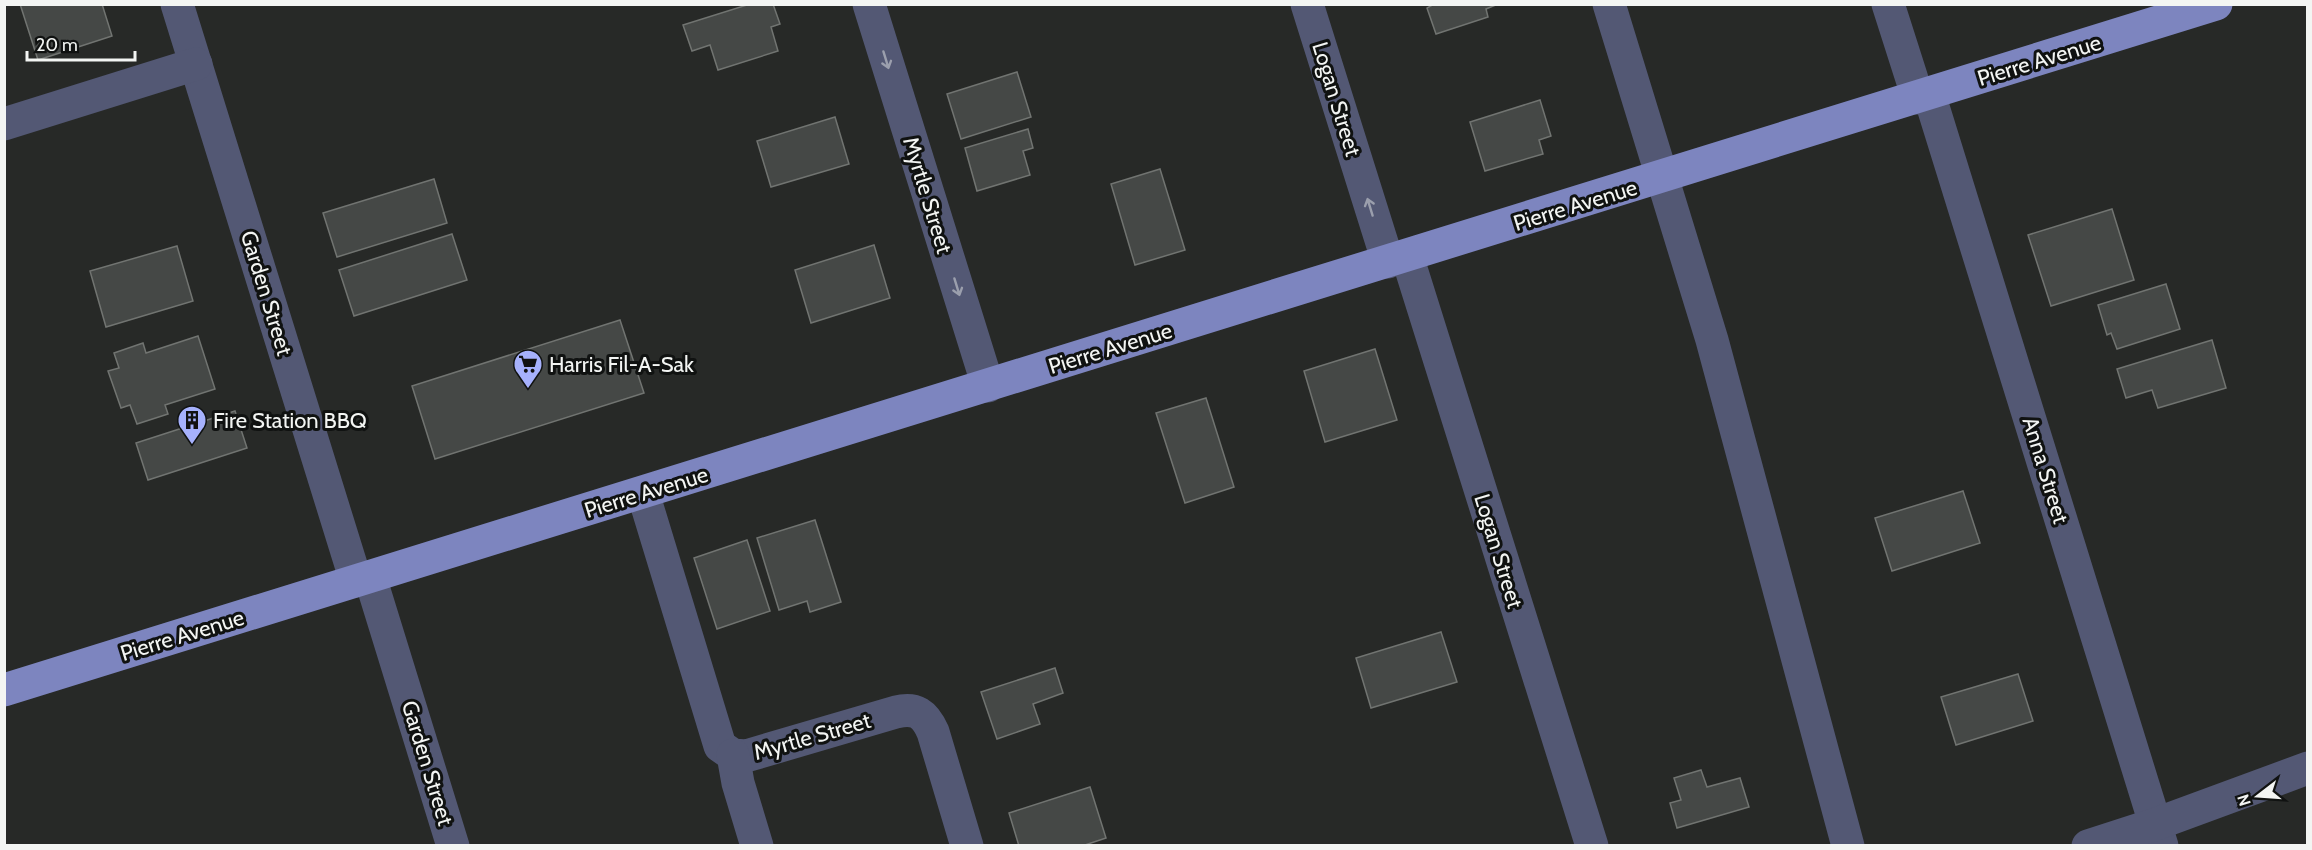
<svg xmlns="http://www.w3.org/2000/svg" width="2312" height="850" font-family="Cabin,sans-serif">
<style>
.building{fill:#454846;stroke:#717471;stroke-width:1.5}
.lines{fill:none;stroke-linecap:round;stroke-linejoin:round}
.minor{stroke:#535874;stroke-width:33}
.major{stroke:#7d85bf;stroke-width:33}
.oneway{stroke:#9b9fad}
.labels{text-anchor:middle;stroke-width:6;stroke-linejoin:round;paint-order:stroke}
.street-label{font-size:22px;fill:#f3f5f3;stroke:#101211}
.poi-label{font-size:22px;fill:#f3f5f3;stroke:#101211;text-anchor:start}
</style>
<rect width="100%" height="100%" fill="#272927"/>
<g class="building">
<polygon points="20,4 102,4 112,36 38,60"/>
<polygon points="750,4 773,4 780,24 771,27 778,51 718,70 710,45 692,51 683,25"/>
<polygon points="1434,4 1498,4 1486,9 1488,17 1436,34 1427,8"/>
<polygon points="1017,72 1031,117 961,139 947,94"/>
<polygon points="1540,100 1551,136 1539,140 1543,154 1485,171 1470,122"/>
<polygon points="835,117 849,164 771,187 757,141"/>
<polygon points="1028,129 1033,148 1023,151 1030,175 977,191 965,148"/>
<polygon points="1160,169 1185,250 1135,265 1111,184"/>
<polygon points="434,179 447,223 337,257 323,213"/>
<polygon points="2112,209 2134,280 2051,306 2028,235"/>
<polygon points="452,234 467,280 354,316 339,270"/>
<polygon points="874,245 890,298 811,323 795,270"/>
<polygon points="177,246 193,301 106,327 90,271"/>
<polygon points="2166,284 2180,329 2117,349 2111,333 2107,335 2098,305"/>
<polygon points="620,320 644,393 435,459 412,386"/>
<polygon points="198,336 215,389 165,405 168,414 137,424 130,405 121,408 108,371 119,368 114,353 143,343 146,353"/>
<polygon points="2212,340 2226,388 2158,408 2152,390 2126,398 2117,369"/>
<polygon points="1375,349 1397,420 1325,442 1304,371"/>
<polygon points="1206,398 1234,487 1185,503 1156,413"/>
<polygon points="235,411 247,448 148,480 136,443"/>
<polygon points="1963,491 1980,543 1892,571 1875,518"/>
<polygon points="815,520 841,602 810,612 807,601 779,610 757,538"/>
<polygon points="747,540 770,611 717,629 694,558"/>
<polygon points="1441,632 1457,682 1371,708 1356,658"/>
<polygon points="1055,668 1063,693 1033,704 1040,724 997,739 981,692"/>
<polygon points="2018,674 2033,721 1956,745 1941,697"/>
<polygon points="1701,770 1707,787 1740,778 1749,807 1677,828 1670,803 1681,800 1674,778"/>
<polygon points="1090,787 1106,838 1082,846 1019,846 1009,813"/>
</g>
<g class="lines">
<g class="minor">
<polyline points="177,4 356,581"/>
<polyline points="869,4 988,386"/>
<polyline points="1307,4 1388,262"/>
<polyline points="1609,4 1712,340 1848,846"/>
<polyline points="1888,4 1918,98"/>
<polyline points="1929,94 2162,846"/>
<polyline points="4,124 196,64"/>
<polyline points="1407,256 1592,846"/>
<path d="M643,493L720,746L733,755L746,756L896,712C916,707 925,714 933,732L967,846"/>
<polyline points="370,577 453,846"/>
<polyline points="733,755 738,783 757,846"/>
<polyline points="2088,846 2156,824 2308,768"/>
</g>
<polyline class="major" points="4,690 2216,4"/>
</g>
<defs><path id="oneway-shaft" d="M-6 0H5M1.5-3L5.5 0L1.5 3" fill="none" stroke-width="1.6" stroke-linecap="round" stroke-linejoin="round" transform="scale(1.5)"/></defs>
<g class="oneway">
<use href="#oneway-shaft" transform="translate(886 60) rotate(73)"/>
<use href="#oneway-shaft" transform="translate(1370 207) rotate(-107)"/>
<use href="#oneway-shaft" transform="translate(957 287) rotate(73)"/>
</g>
<defs>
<g id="supermarket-pin" transform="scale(1.5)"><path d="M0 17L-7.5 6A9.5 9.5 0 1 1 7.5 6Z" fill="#a6b1fc" stroke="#101211"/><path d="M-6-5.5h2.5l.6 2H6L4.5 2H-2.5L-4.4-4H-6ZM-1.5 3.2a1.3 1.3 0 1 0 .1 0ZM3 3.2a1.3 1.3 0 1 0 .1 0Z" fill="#111"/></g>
<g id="building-pin" transform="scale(1.5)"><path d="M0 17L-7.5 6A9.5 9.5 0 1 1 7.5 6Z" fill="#a6b1fc" stroke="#101211"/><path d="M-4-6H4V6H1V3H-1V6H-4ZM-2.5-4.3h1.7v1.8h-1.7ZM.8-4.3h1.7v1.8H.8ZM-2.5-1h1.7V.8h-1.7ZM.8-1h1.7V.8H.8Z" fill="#111"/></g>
</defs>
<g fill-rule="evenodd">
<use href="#supermarket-pin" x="528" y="364"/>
<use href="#building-pin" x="192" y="420"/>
</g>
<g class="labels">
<g class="street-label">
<text transform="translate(2039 60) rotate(-17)" y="8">Pierre Avenue</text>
<text transform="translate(1337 99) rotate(73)" y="8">Logan Street</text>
<text transform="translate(928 195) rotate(73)" y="8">Myrtle Street</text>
<text transform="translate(1575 205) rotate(-17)" y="8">Pierre Avenue</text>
<text transform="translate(267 293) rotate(73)" y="8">Garden Street</text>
<text transform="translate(1110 348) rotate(-17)" y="8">Pierre Avenue</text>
<text transform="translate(2046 470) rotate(73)" y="8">Anna Street</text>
<text transform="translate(646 492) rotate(-17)" y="8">Pierre Avenue</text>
<text transform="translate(1499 551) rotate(73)" y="8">Logan Street</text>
<text transform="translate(182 635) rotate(-17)" y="8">Pierre Avenue</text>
<text transform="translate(812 736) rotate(-16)" y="8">Myrtle Street</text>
<text transform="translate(428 763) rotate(73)" y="8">Garden Street</text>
</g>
<g class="poi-label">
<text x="549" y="372">Harris Fil-A-Sak</text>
<text x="213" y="428">Fire Station BBQ</text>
</g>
</g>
<rect width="2312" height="850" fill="none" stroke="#f3f5f3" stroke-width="12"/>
<g transform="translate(2258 796) rotate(253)" stroke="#101211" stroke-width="4.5" paint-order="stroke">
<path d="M0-4.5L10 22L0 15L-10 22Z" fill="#f3f5f3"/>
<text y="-9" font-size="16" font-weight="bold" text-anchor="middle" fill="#f3f5f3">N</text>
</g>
<path d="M27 51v9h108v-9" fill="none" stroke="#f3f5f3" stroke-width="3"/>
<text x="36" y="51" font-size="18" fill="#f3f5f3" stroke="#101211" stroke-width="4.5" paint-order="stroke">20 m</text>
</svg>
